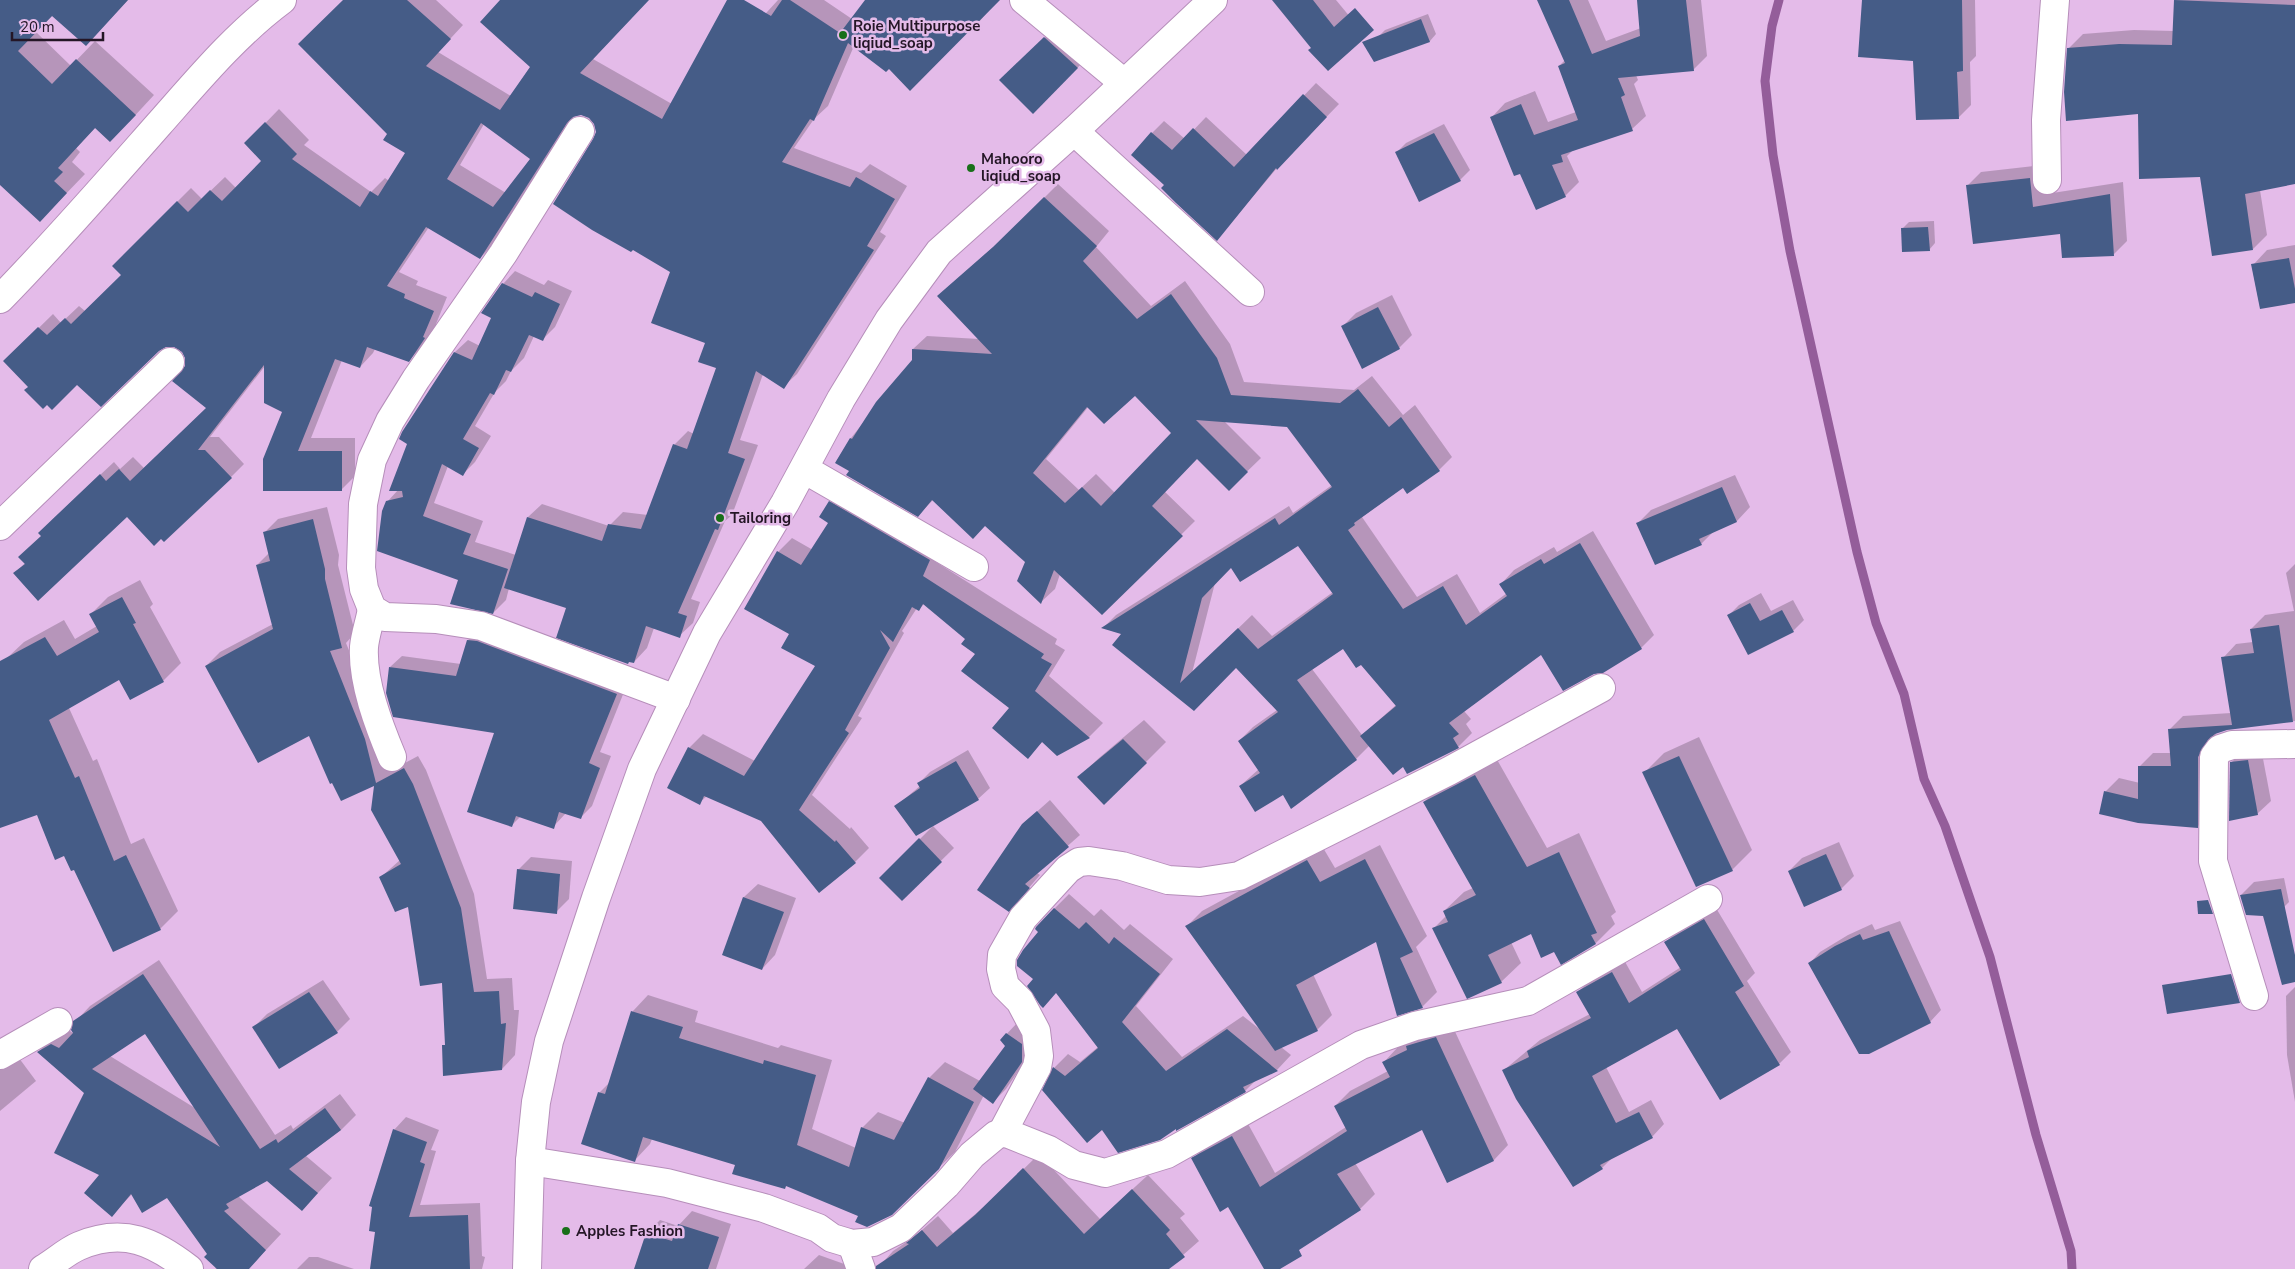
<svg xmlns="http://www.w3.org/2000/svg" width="2295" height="1269" font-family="'Nunito Sans',sans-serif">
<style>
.shadow{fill:#0003;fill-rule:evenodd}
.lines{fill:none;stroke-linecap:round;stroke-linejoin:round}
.stream{stroke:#945d9a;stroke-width:9}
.building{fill:#455c87;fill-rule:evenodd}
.minor-casing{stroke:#b68eba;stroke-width:30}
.minor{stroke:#fff;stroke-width:28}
.poi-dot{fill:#186f19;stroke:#e4bbe9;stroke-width:2}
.labels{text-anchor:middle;stroke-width:5;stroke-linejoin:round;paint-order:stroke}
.poi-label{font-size:15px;font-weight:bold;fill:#241626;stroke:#e4bbe9;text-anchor:start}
</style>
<rect width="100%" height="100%" fill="#e4bbe9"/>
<g class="shadow">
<polygon points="0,0 128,0 86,45 53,15 36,32 71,66 95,41 154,95 129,122 96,127 76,148 80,152 72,162 85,174 59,201 0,183"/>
<path d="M344,0H436L463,25L438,52L511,96L531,66L502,0H648L593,59L672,104L738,44L778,0H824L852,19L867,0H998L978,23L889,68L854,46L828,106L814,119L794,148L861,173L870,164L907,186L880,232L886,236L797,374L783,387L763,374L740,440L758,445L732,515L725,521L691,599L700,602L693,623L679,636L654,628L647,648L634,662L567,607L509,588L506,600L493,613L387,502L398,490L455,352L468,340L480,346L493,317L503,284L515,271L544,285L548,280L572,291L555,327L542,340L534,336L524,358L511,371L506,381L495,392L475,426L491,436L475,462L463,474L448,466L434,503L483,521L475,542L516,555L528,517L542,504L609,526L623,512L648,515L674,445L688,431L694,434L718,368L671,272L595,139L597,132L595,124L589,117L581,114L575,115L494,244L480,258L429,227L399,272L418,281L416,285L447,297L436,324L438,325L422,347L408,361L375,349L373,353L360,367L342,360L311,438H355V476L341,490L264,489L284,411L265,366L210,437H219L244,464L231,477L127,516L15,573L25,563L53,519L114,462L120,469L133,457L144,468L208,408L186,367V358L182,351L174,346H165L77,384L30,387L5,361L53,314L61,323L79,306L85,311L123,275L113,266L191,188L202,199L225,177L236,188L263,161L246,143L279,109L309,140L304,145L371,192L385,178L389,181L407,153L389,133ZM484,124L531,158L506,193L460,165Z"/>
<polygon points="1277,0 1336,0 1365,35 1313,48"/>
<polygon points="1539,0 1588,0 1606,41 1641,28 1638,0 1701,0 1707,56 1693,70 1636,75 1638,80 1634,84 1646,116 1632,129 1573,150 1567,156 1579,182 1565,196 1521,173 1492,117 1505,103 1535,91 1548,122 1576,112 1559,66 1565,60"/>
<polygon points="1863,0 1975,0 1976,56 1970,62 1971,105 1958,118 1914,60"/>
<polygon points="2175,0 2295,0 2295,182 2260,190 2267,235 2253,249 2201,176 2139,112 2068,49 2083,34 2134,30 2174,31"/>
<polygon points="1428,14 1436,34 1430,41 1388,56 1379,36 1385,30"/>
<polygon points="1058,25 1091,54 1033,113 1001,80"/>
<polygon points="1316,83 1339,104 1277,168 1217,239 1166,184 1152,133 1164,121 1185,139 1206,117 1247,155"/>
<polygon points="1444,124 1470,170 1460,180 1396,153 1406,143"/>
<polygon points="2043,165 2046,194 2123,182 2127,241 2114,254 2061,232 1968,185 1981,172"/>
<path d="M1058,184L1109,231L1096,247L1151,306L1185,281L1230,344L1244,382L1354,390L1372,376L1403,415L1415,405L1452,457L1439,470L1403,487L1362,517L1417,597L1457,574L1480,613L1507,593L1501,584L1514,570L1554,547L1557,552L1593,531L1654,635L1641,648L1542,653L1464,711L1471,719L1466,724L1472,733L1458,747L1408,773L1403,765L1369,746L1356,759L1291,807L1283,793L1240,786L1259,769L1239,741L1253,727L1277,710L1236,667L1194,709L1123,634L1103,628L1116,615L1289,506L1293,513L1332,485L1288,426L1224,421L1261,458L1229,489L1197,457L1164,491L1195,521L1102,613L1060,574L1055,589L1041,602L1026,562L986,525L933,500L918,515L836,462L851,438L913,360V349L927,336L979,339L938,296L1008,234ZM1135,395L1173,433L1115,493L1096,474L1079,490L1046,459L1089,406ZM1298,544L1333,592L1272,636L1252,615L1192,673L1215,583L1232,566ZM1343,647L1361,663L1396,705L1362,735L1312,669Z"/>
<polygon points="1934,221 1935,243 1929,250 1902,229 1909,222"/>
<polygon points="2295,245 2295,301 2253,265 2267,250"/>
<polygon points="1392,295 1412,335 1399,348 1342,327 1356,313"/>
<polygon points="1735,475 1750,507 1737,521 1715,530 1701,544 1638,523 1651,510"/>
<polygon points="844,488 944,546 936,562 1057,639 1055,644 1065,650 1049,676 1103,723 1089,737 1057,755 1043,741 1028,757 1011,708 966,638 924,604 919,609 917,608 902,631 904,633 858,716 862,718 812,795 850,829 851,827 869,848 855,862 707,796 699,803 689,748 703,734 755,761 817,665 790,633 778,552 792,538 813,550 830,522 830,502"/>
<polygon points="327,507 339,555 338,565 355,633 346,643 379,725 390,771 418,756 426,770 474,894 487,979 512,978 514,1010 519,1010 515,1055 502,1069 444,1046 446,1044 443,981 409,905 381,877 400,860 375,784 309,734 206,666 220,652 273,624 257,565 269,553 264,533 278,519"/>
<polygon points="2295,564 2295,721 2227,729 2217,732 2212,742 2211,813 2197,827 2105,792 2119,778 2140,783 2139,767 2153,753 2171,753 2169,730 2183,716 2231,713 2223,658 2236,644 2253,642 2251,629 2265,615 2294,611 2286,573"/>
<polygon points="140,580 153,604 150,607 181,663 163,681 119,678 69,708 93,761 97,759 131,844 144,838 178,911 160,929 75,868 37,813 0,826 0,673 6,659 24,642 64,620 75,639 97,626 91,614 108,597"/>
<polygon points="1761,593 1771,611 1793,600 1804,620 1793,631 1728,616 1739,605"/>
<polygon points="480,629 628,682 600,752 611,756 592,806 580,818 566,813 553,827 521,816 511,826 496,732 390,667 402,656 461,664 468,640"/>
<polygon points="1144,720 1166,742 1105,803 1079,777 1099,758"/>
<polygon points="1699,737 1752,850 1732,870 1644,773 1664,753"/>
<polygon points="2261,748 2271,801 2257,814 2231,763 2244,749"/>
<polygon points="968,750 990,788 978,799 896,806 920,786 919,783 930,772"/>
<polygon points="1495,756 1547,848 1579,833 1616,912 1611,916 1615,924 1596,943 1531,932 1511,942 1521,963 1501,982 1434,928 1446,916 1444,911 1464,892 1473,888 1424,802 1444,782"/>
<polygon points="1050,800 1080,835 1037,873 1040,875 1020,898 1023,824"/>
<polygon points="933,826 954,848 902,899 881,878"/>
<polygon points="1839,842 1854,876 1841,889 1789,871 1802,858"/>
<polygon points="1380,845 1427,936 1416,947 1437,992 1422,1007 1376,940 1313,974 1332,1015 1317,1030 1281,1047 1291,1055 1277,1070 1256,1080 1245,1091 1176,1127 1102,1128 1054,1068 1068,1054 1080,1062 1098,1047 1057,992 1035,979 1040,931 1054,909 1069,894 1094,916 1101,909 1124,930 1130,924 1173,959 1136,1006 1182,1057 1243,1016 1262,1031 1187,926 1202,911 1322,846 1335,868"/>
<polygon points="531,857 572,861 569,899 556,912 518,870"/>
<polygon points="2284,878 2289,902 2276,915 2241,895 2254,882"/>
<polygon points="758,884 796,898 775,955 762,969 724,954 744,897"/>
<polygon points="1716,908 1755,973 1747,981 1791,1052 1779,1064 1677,1027 1606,1067 1629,1112 1651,1100 1664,1124 1652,1137 1613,1157 1602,1168 1574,1186 1504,1070 1540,1040 1590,1014 1578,992 1590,980 1624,960 1642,992 1681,967 1666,942 1678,930"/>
<polygon points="1900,921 1941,1010 1930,1022 1809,964 1820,952 1848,935 1872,924 1875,930"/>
<path d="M159,960L275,1135L291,1125L293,1129L340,1094L356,1115L341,1130L306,1156L332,1178L317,1194L267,1179L238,1196L281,1234L248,1269H216L209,1254L168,1196L132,1194L112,1215L101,1175L86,1093L38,1052L53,1037L67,1029L76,1035L75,1022L90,1006ZM145,1032L195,1108L110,1056Z"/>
<polygon points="323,980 350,1019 337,1032 254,1027 267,1014"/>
<polygon points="2295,987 2295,1102 2287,1055 2286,996"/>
<polygon points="648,995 698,1011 695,1022 778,1048 781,1045 832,1060 812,1129 856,1148 862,1128 878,1112 905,1123 929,1078 945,1062 980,1081 1006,1046 1001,1040 1020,1020 1035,1047 1006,1089 993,1102 984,1095 955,1152 891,1214 859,1216 787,1185 784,1188 736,1164 652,1139 650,1144 635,1160 599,1093 610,1082 633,1011"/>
<polygon points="1451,1023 1508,1145 1494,1160 1448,1181 1423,1128 1355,1163 1375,1194 1360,1209 1282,1259 1193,1159 1207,1144 1247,1122 1275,1173 1346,1127 1335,1106 1350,1091 1388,1071 1384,1062 1398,1047"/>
<polygon points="19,1058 36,1081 0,1111 0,1066"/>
<polygon points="406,1117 439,1130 431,1150 436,1151 420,1205 480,1203 482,1256 485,1257 482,1269 373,1269 394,1130"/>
<polygon points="1039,1154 1100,1219 1148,1175 1185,1214 1180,1218 1199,1241 1167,1269 877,1269 893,1251 914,1237 938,1216 953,1233 992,1200"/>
<polygon points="692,1211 731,1224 716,1269 635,1269 647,1233 660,1220 678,1226"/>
<polygon points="819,1255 847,1265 846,1269 804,1269"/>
<polygon points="309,1257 318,1257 354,1269 297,1269"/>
</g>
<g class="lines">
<polyline class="stream" points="1779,0 1772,26 1765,81 1773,155 1790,251 1857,552 1876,623 1904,694 1924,779 1945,826 1990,957 2036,1135 2071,1251 2072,1269"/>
</g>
<g class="building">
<polygon points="0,0 128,0 86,46 52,16 18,51 52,84 76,59 136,115 110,142 95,128 58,168 63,172 54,181 67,193 40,222 0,185"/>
<path d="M343,0H407L451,39L426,66L500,110L530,67L480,22L500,0H649L580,73L662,119L727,0H744L771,16L782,0H790L840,33L865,0H1000L910,91L889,69L886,72L848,43L814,121L810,119L782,162L850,187L856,177L895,199L867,246L874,250L784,389L756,371L728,453L745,459L718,530L715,529L678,613L687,616L680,638L646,626L634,663L629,662L628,664L556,638L566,608L504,588L527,517L602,541L608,524L641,529L673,444L687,449L716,368L698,362L705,343L651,323L670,272L633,250L631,252L592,230L553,204L593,139L596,132L594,124L589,118L581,115L573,117L567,123L480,259L426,227L387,286L405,294L404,298L434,311L423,337L425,338L409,362L367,347L360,368L335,359L298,451H342V491H263V459L282,412L264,403V365L198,450H205L232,478L164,542L161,539L154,546L127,517L38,601L13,573L25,564L18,557L41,536L38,533L100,474L106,481L119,469L130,481L206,408L172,381L185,366V358L182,352L174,347H166L159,351L101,407L77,385L52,410L47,405L43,409L24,390L28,387L3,361L38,327L47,335L65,318L71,324L121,275L112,266L177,201L188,212L210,190L222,201L261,161L244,143L265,122L297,154L292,159L360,207L370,191L378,196L405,153L383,140L387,134L298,44ZM481,123L530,159L493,207L447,179Z"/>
<polygon points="1272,0 1313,0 1334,27 1355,8 1374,30 1328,71 1308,50 1311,48"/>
<polygon points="1537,0 1569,0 1592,54 1640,36 1637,0 1686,0 1694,71 1618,78 1625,95 1621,97 1633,131 1561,155 1563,162 1552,165 1566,197 1536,210 1520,174 1514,176 1490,117 1521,104 1534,135 1578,120 1558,66 1565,63"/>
<polygon points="1862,0 1962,0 1963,71 1957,72 1959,119 1916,120 1913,61 1858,57"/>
<polygon points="2174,0 2295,5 2295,184 2245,194 2253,250 2212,256 2200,177 2139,179 2138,114 2066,121 2064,92 2067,48 2119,44 2172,45"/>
<polygon points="1421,19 1430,42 1374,62 1362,42"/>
<polygon points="1044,37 1078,68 1033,114 999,80"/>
<polygon points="1303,94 1327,117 1277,170 1276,168 1217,241 1176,203 1161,188 1164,185 1131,155 1151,132 1172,150 1193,128 1234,167"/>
<polygon points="1434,133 1461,181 1419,202 1395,152"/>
<polygon points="2030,178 2033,207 2110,194 2114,256 2062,258 2060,234 1973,244 1966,185"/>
<path d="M1044,197L1097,246L1083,261L1137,319L1171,294L1217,358L1231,395L1340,403L1358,389L1389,427L1401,417L1440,471L1407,494L1403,488L1354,523L1355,525L1348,530L1403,609L1443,586L1466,625L1507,596L1499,584L1541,559L1544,564L1580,543L1642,649L1603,673L1594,674L1563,691L1541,655L1449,723L1459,734L1453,738L1459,748L1407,774L1403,767L1393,775L1360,736L1396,706L1361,665L1356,668L1343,649L1297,680L1357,760L1291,809L1283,795L1255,812L1239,786L1260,773L1238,741L1278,712L1236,668L1194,711L1112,645L1121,634L1101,628L1275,518L1279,525L1332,487L1287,427L1196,420L1248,472L1229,491L1197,459L1152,506L1183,536L1102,615L1054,570L1041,604L1017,581L1025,562L985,526L973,539L932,500L918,517L846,475L849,471L835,463L850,438L852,439L876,402L912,360V349L992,354L937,296L993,247ZM1135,396L1171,433L1101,506L1082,487L1065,503L1033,473L1087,407L1104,424ZM1298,546L1333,594L1258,649L1238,628L1180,683L1202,598L1231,568L1240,582Z"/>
<polygon points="1928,227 1930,251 1902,252 1901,228"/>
<polygon points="2289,258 2295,289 2295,303 2260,309 2251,264"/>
<polygon points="502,283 532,297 535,292 560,304 543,341 529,335 511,372 506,370 494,395 490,393 463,439 479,448 463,476 442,464 423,516 471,534 463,554 508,569 493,614 450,604 458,580 377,551 382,511 386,501 403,497 402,491 389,491 407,444 399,439 402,432 454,352 472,360 491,318 481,313"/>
<polygon points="1378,307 1400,349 1362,369 1341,326"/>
<polygon points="1722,487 1737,522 1699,539 1702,545 1655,565 1636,523"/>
<polygon points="829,501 930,560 923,576 1044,654 1041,658 1052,664 1035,691 1090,738 1057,756 1042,742 1028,759 992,728 1009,708 961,671 975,654 961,644 965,639 923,604 919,611 912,607 893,642 880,630 890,648 845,730 849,733 799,810 835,842 836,840 856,863 819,893 761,821 704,796 700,805 667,788 688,747 744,776 815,666 781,648 789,634 744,609 777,551 801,565 828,523 819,517"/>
<polygon points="313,519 325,569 325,579 342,648 330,651 365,739 376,783 404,768 413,784 461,908 474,992 499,991 501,1024 506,1023 502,1070 443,1076 442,1045 445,1045 442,983 420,986 408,907 395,912 379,877 401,864 371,810 374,786 341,801 332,783 330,784 309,736 258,763 205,666 273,629 256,565 270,561 263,532"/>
<polygon points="122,597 136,623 133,624 164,682 130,700 119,680 49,720 75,778 79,776 114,861 126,855 161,930 113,952 74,870 71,871 64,856 55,860 37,815 0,828 0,661 45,637 57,656 99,632 89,614"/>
<polygon points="1750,603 1760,621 1782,610 1794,632 1748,655 1727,615"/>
<polygon points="2279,625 2293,722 2227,730 2215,734 2208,740 2198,757 2198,828 2138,823 2099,814 2104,791 2138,799 2138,766 2171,766 2168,729 2232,725 2221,657 2254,653 2250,629"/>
<polygon points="467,640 477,641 617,694 589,763 600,768 581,819 559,812 554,829 516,816 512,827 467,812 494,733 393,717 386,693 389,667 456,676"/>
<polygon points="1123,739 1147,763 1104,805 1077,777"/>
<polygon points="1679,756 1733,871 1696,887 1642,772"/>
<polygon points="2248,760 2258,815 2229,821 2230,762"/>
<polygon points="956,761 979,800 916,836 894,806 920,788 917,783"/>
<polygon points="1475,775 1527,867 1559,852 1597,933 1591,935 1596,944 1561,965 1554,952 1541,958 1531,934 1488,955 1502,983 1467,999 1432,928 1448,922 1443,911 1476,895 1423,802"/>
<polygon points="1037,811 1069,847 1025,884 1030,888 1009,912 977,890 1022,824"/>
<polygon points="919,838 942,862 902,901 879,878"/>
<polygon points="1826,854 1842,890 1804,907 1788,871"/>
<polygon points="1365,859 1413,952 1400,958 1423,1008 1397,1016 1376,942 1296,985 1318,1031 1275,1051 1185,926 1307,860 1320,882"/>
<polygon points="517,869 560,874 557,914 513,909"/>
<polygon points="2281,889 2295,955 2295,982 2282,985 2263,916 2246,915 2240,895"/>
<polygon points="743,897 784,912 762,970 722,955"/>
<polygon points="2208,900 2213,914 2198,914 2197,901"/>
<polygon points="1054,908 1079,929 1086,922 1109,944 1114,937 1160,974 1122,1022 1166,1071 1227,1029 1278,1071 1243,1087 1246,1092 1176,1131 1176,1129 1160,1140 1118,1153 1102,1130 1087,1143 1042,1090 1053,1067 1065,1076 1098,1048 1056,993 1043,1008 1040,1005 1027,986 1033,979 1017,966 1017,960 1023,950 1038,932 1035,929 1036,927"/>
<polygon points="1704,919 1744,986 1735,992 1780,1065 1720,1100 1677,1029 1592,1076 1616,1123 1639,1112 1653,1138 1600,1165 1603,1169 1573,1187 1516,1099 1502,1070 1529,1057 1527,1051 1591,1018 1576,992 1612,972 1629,1003 1681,970 1664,942"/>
<polygon points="1889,931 1931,1023 1869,1054 1859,1054 1808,963 1835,946 1860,934 1863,940"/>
<path d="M143,974L260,1149L276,1139L278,1143L325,1108L341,1130L289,1169L318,1193L302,1211L267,1181L226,1204L229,1208L224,1211L266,1250L249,1269H217L204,1257L207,1254L167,1198L142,1213L131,1194L112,1217L84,1193L99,1175L54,1153L84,1093L37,1052L51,1044L59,1048L73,1033L71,1030L73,1021ZM145,1034L220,1147L92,1069Z"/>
<polygon points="2231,974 2240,1003 2167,1014 2162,985"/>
<polygon points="309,992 338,1033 279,1069 252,1027"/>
<polygon points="631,1011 683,1027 679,1038 763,1064 764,1060 816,1075 797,1145 849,1167 861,1127 894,1140 928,1077 974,1102 939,1169 892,1215 867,1227 855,1222 858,1216 786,1186 785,1189 732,1174 735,1165 643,1137 635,1162 581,1144 598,1092 605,1094"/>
<polygon points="1006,1033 1022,1044 1022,1062 993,1104 973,1089 1005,1046 1000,1040"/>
<polygon points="1436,1037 1494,1161 1447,1183 1422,1130 1337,1174 1361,1210 1299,1250 1302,1256 1280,1269 1264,1269 1228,1207 1220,1212 1191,1158 1232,1136 1260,1187 1347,1131 1334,1106 1390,1077 1382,1062 1407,1050 1406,1046"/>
<polygon points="393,1129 427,1142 420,1162 425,1164 409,1217 468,1215 470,1269 370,1269 375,1232 369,1231 372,1207 369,1206"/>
<polygon points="1023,1168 1084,1234 1132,1189 1170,1230 1166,1234 1185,1257 1169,1269 876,1269 876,1266 909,1244 906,1243 922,1230 937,1247 975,1215"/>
<polygon points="678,1224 719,1237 708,1269 634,1269 646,1233 672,1241"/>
</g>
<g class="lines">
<g class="minor-casing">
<g id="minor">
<polyline points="1024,0 1124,83"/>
<polyline points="580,131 503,254 416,379 390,421 372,460 363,504 361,568 364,589 372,609 385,617 436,619 481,626 676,699"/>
<polyline points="1074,131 1250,292"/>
<polyline points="2047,180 2046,120 2055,0"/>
<path d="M0,299C55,243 107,183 159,124C198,80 235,35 282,0"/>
<polyline points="804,469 974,567"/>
<polyline points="0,526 170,362"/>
<path d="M372,609C370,621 365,635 364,647C362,682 379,726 392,757"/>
<polyline points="2254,996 2213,861 2214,757 2220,749 2232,745 2295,744"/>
<polyline points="0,1055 58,1022"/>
<polyline points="1002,1133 1037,1067 1039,1056 1036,1031 1020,1001 1005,986 1001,969 1002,955 1023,918 1068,869 1079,862 1089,861 1122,866 1168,880 1200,882 1239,876 1449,771 1601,688"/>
<polyline points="530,1161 667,1183 764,1208 818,1228 832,1238 852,1244 873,1242 901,1228 946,1185 972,1155 996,1135 1002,1133 1009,1134 1049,1150 1074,1165 1105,1173 1167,1154 1361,1045 1415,1026 1528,1001 1708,899"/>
<polyline points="852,1244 861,1269"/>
<path d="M43,1269C55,1262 67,1251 79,1246C124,1227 154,1242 189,1269"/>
<polyline points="527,1269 530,1161 536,1102 549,1041 596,898 642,769 707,633 785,503 841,399 889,320 939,252 1074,131 1213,0"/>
</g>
</g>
<use href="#minor" class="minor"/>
</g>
<g class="poi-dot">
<circle cx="843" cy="35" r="5"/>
<circle cx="971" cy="168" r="5"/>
<circle cx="720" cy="518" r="5"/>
<circle cx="566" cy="1231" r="5"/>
</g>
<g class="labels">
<g class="poi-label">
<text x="853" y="31">Roie Multipurpose<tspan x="853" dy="17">liqiud_soap</tspan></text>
<text x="981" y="164">Mahooro<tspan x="981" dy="17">liqiud_soap</tspan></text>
<text x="730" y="523">Tailoring</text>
<text x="576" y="1236">Apples Fashion</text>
</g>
</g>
<path d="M12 32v8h91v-8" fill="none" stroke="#241626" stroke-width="2.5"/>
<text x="20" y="32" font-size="15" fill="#241626" stroke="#e4bbe9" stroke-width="4" paint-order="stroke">20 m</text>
</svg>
